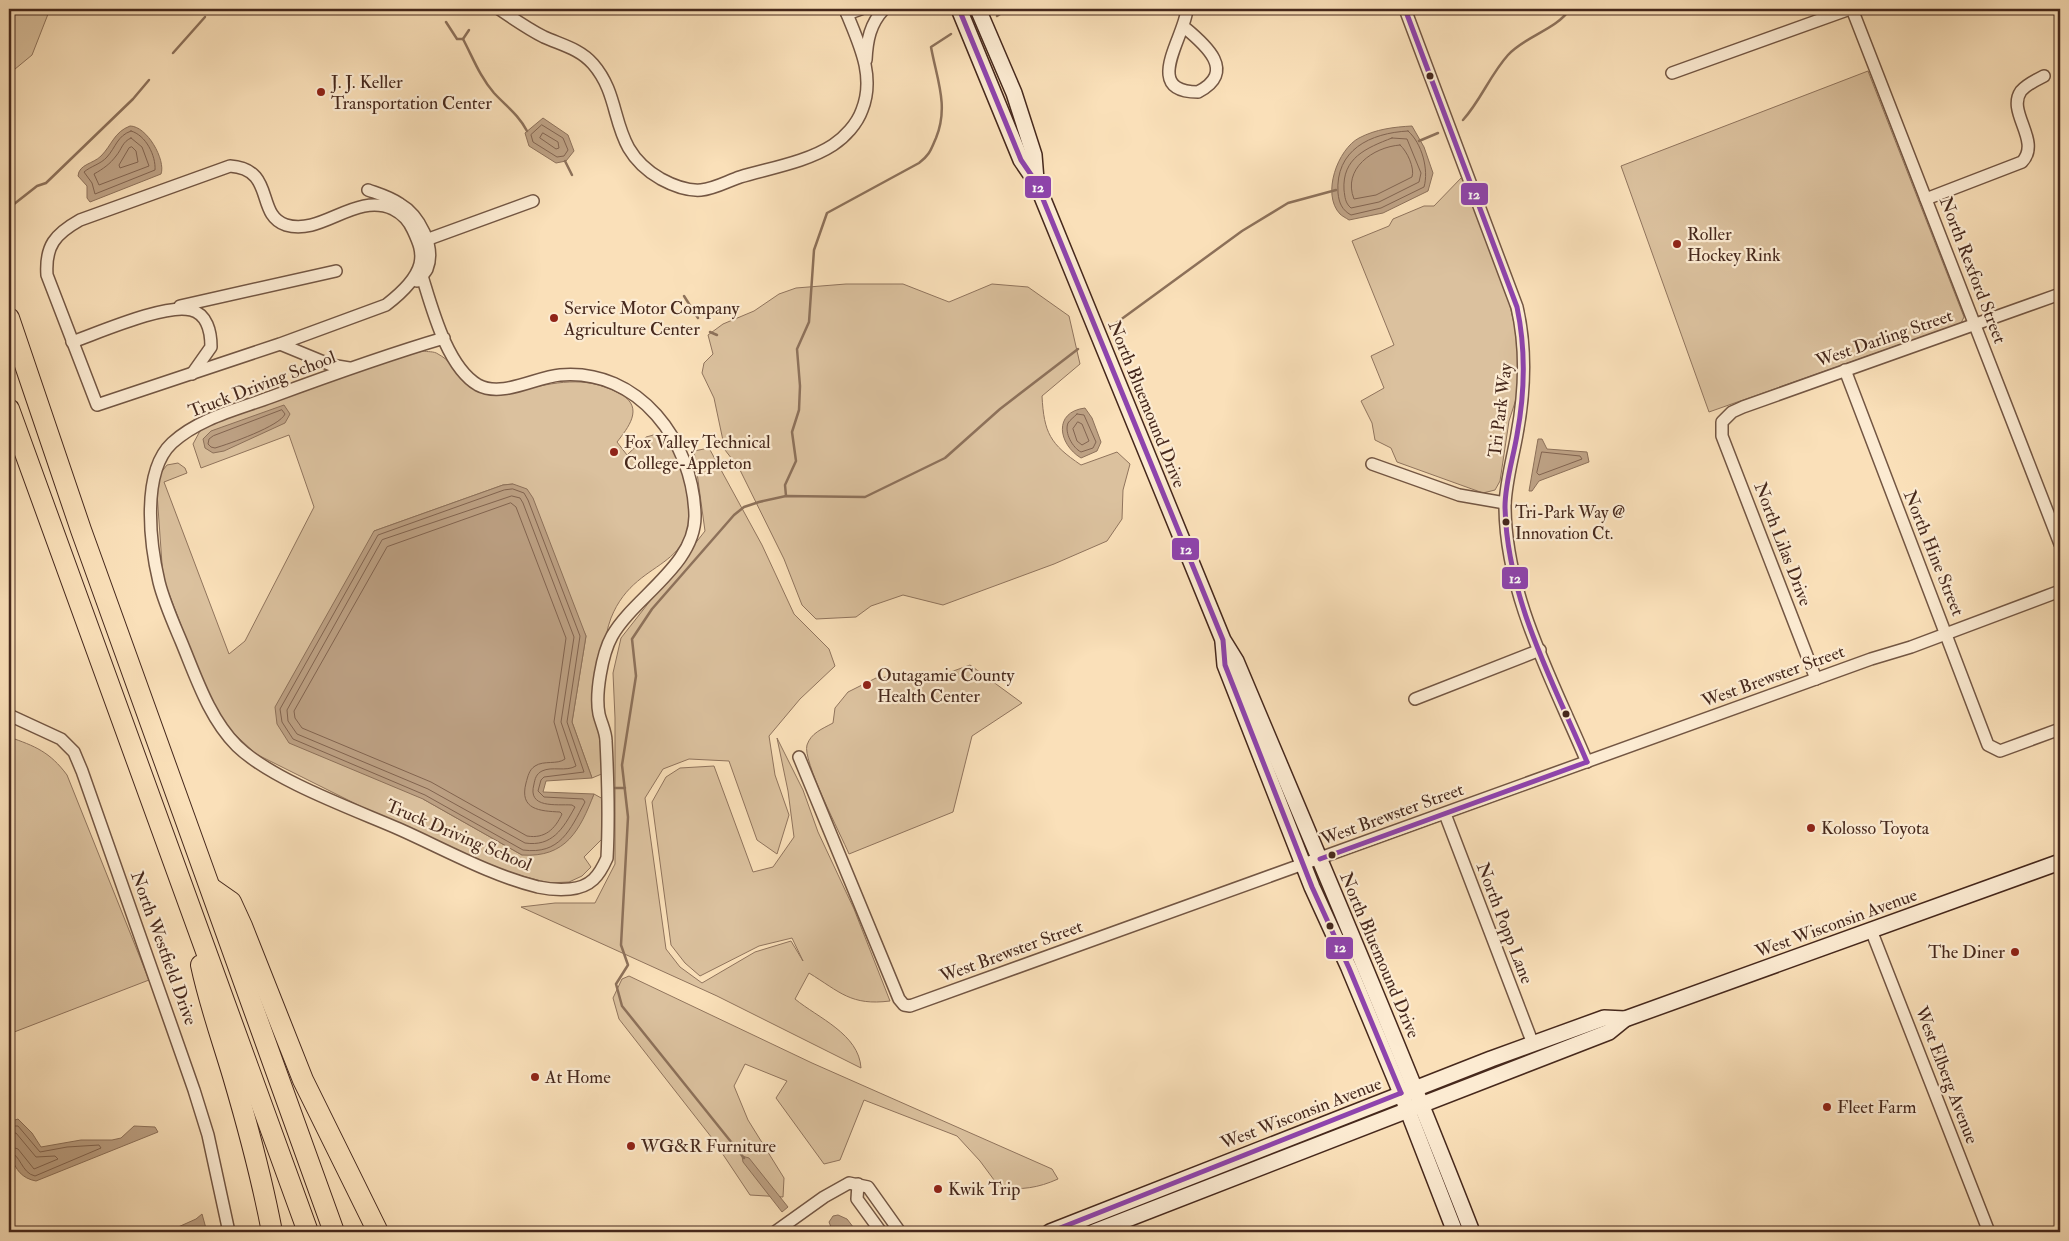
<svg xmlns="http://www.w3.org/2000/svg" width="2069" height="1241" font-family="'IM FELL Double Pica',serif">
<style>
.green{fill:#dbc19e;stroke:#90745d}
.water{fill:#bda184;stroke:#8d715a}
.lines{fill:none;stroke-linecap:round;stroke-linejoin:round}
.shore{stroke:#826450;stroke-width:1}
.stream{stroke:#8d715a;stroke-width:2.5}
.minor-casing{stroke:#735643;stroke-width:14}
.secondary-casing{stroke:#46281c;stroke-width:18}
.motorway-casing{stroke:#46281c;stroke-width:22}
.minor{stroke:#fcebd2;stroke-width:11}
.secondary{stroke:#fcebd2;stroke-width:15}
.motorway{stroke:#fae0b9;stroke-width:20}
.bus-1-casing{stroke:#fcebd2;stroke-width:9}
.bus-1{stroke:#8e44ad;stroke-width:5}
.bus-dot{fill:#46281c;stroke:#fcebd2;stroke-width:2}
.poi-dot{fill:#8f2418;stroke:#fcebd2;stroke-width:2}
.labels{text-anchor:middle;stroke-width:4.5;stroke-linejoin:round;paint-order:stroke}
.bus-label{font-size:17px;fill:#46281c;stroke:#fcebd2;text-anchor:start}
.poi-label{font-size:18px;fill:#46281c;stroke:#fcebd2;text-anchor:start}
.street-label{font-size:18px;fill:#46281c;stroke:#fcebd2}
.line-badge{stroke:#fcebd2;stroke-width:2}
.badge-label{font-size:14px;text-anchor:middle;font-weight:bold;fill:#fff}
</style>
<rect width="100%" height="100%" fill="#fae0b9"/>
<filter id="stains"><feTurbulence type="fractalNoise" baseFrequency=".004" numOctaves="4"/><feColorMatrix values="0 0 0 0 .2 0 0 0 0 .09 0 0 0 0 .02 0 0 0 .5 -.17"/></filter>
<radialGradient id="worn" r=".72"><stop offset=".6" stop-color="#630" stop-opacity="0"/><stop offset="1" stop-color="#630" stop-opacity=".3"/></radialGradient>
<g class="green">
<polygon points="9,9 50,9 32,55 9,74"/>
<polygon points="1868,71 1964,317 1961,323 1709,412 1621,166"/>
<polygon points="1462,177 1508,297 1519,345 1517,396 1509,421 1500,481 1495,490 1483,493 1397,462 1391,448 1375,440 1372,423 1361,401 1384,388 1371,356 1394,345 1352,241 1389,226 1393,219 1424,206 1434,206"/>
<path d="M846,284H903L949,302L992,284L1028,287L1069,316L1080,364L1042,396C1044,433 1050,444 1081,465L1117,452L1130,464L1123,490L1122,519L1107,541L1054,564L943,605L903,595L871,606L856,617L816,619L802,605L784,559L739,468L725,450L714,398L702,373L704,363L713,354L708,335L723,324L754,311L779,294L796,288Z"/>
<path d="M423,351C427,352 434,351 438,354C459,365 466,392 492,395C503,396 515,392 526,389C561,381 590,376 622,395C644,408 628,428 617,442L627,455L646,437L657,434C679,445 677,454 683,476C710,577 638,550 611,618C603,639 604,660 604,682C603,713 602,743 604,773L592,778L572,722L586,636L513,484L503,485L374,531L423,799L522,855L590,802L594,794L603,799L604,837L584,857L591,867L582,876L569,882L549,883L499,870L386,819L256,754L226,726L208,696L163,578L157,493L159,475L167,465L178,463L185,468L187,473L164,482L229,654L245,641L314,507L289,435L201,468L193,444L200,431L219,420L403,356Z"/>
<path d="M709,448L762,545L794,614L829,649L835,666L800,699L769,736L775,775L789,815L777,854L757,840L729,761L689,759L663,769L645,798L666,949L680,967L702,983L755,952L791,941L803,961L792,938L759,946L700,976L685,963L671,945L652,802L666,777L680,768L714,766L753,872L773,867L794,837L788,791L777,738L803,790L818,832L854,909L890,1001C851,1006 840,992 809,973L795,999C818,1018 859,1034 861,1068L717,996L521,907L555,903H595L615,864V718L613,673L621,638L705,531L694,451Z"/>
<path d="M970,665L1022,703L972,736L953,812L849,854C841,835 802,760 807,745C811,733 822,729 833,723L835,708L848,692L876,678L888,677L920,683Z"/>
<path d="M9,737C35,746 50,752 67,775L149,980L9,1034Z"/>
<path d="M629,976L812,1063L1052,1169L1058,1179C1038,1188 1022,1190 1000,1188L980,1161L957,1136L864,1100L840,1160L824,1164L776,1098L787,1081L745,1064L734,1086L748,1120L784,1178L783,1197L750,1195L712,1138L619,1019L613,998L622,979Z"/>
</g>
<g class="water">
<polygon points="543,118 568,135 574,151 566,161 556,163 529,146 525,133"/>
<path d="M130,126C147,126 166,160 161,174L90,202L87,198V186L78,176C79,164 93,164 101,156C112,145 114,132 130,126Z"/>
<path d="M1412,126L1424,147L1433,173L1428,191L1383,213L1349,220C1346,218 1342,216 1340,214C1321,194 1338,149 1359,138C1376,129 1394,127 1412,126Z"/>
<polygon points="284,405 290,414 285,423 224,451 213,453 205,448 203,439 211,431"/>
<path d="M1085,408L1092,418L1101,442L1097,451L1081,458C1058,444 1053,412 1085,408Z"/>
<polygon points="1538,439 1542,439 1547,449 1587,452 1589,462 1539,481 1532,491 1529,491"/>
<path d="M513,484L527,489L533,498L586,636L572,722L592,778L546,781L543,792L594,794C580,830 566,858 522,855L423,799L289,743L277,724L275,707L374,531L503,485Z"/>
<path d="M18,1119L32,1133L41,1147L81,1140H112L121,1138L134,1126L155,1127L158,1132L36,1181C8,1176 9,1144 9,1122Z"/>
<polygon points="742,1156 749,1158 788,1207 782,1212 743,1162"/>
<polygon points="202,1214 207,1232 167,1232 196,1219"/>
<polygon points="838,1215 847,1219 857,1232 833,1232 829,1222 833,1216"/>
</g>
<g class="lines">
<g class="shore">
<polygon points="542,125 563,138 568,150 564,156 557,157 533,142 531,135"/>
<path d="M131,131C146,135 156,156 155,170L95,194L92,183L84,172C91,166 101,164 107,157C116,147 117,136 131,131Z"/>
<path d="M1408,131C1422,143 1429,170 1424,187L1381,208L1351,215C1342,210 1339,203 1338,193C1335,150 1370,133 1408,131Z"/>
<polygon points="543,133 558,142 559,148 556,149 540,138"/>
<path d="M131,138L142,147L149,166L99,185L94,174C103,169 110,164 116,156C122,149 122,142 131,138Z"/>
<path d="M1392,138L1407,139L1421,173L1419,182L1379,202L1351,208C1345,203 1345,197 1344,190C1342,158 1366,148 1392,138Z"/>
<path d="M1400,145C1407,151 1415,168 1412,177L1376,195L1354,199C1342,169 1373,147 1400,145Z"/>
<polygon points="132,147 136,151 138,162 120,168 119,165 129,148"/>
<path d="M282,410L285,414C280,426 229,444 215,448L211,447L208,444L209,439L213,436Z"/>
<path d="M1077,414L1084,415L1096,442L1093,448L1081,452C1073,448 1064,433 1068,423C1070,420 1074,417 1077,414Z"/>
<polygon points="1078,422 1082,424 1089,441 1082,445 1077,441 1073,429"/>
<polygon points="1542,452 1580,456 1582,459 1539,475 1537,473"/>
<path d="M513,489L524,493L528,500L580,636L567,722L584,772L544,777L541,780L538,791L544,797L583,799L585,802C570,830 560,855 523,850L425,795L293,739L282,722L280,709L378,535L504,490Z"/>
<path d="M512,496L520,498L523,503L574,637L561,722L576,766C566,772 552,766 542,771C536,774 535,779 534,784C527,809 556,804 572,805L575,807C563,829 552,847 525,843L428,789L297,734L288,721L287,710L382,540Z"/>
<path d="M511,503L516,507L566,638L554,722L565,759C557,765 544,760 535,766C529,770 528,776 526,783C519,810 540,811 560,812L562,814C555,829 545,839 527,836L431,782L302,728L295,718L294,711L387,547Z"/>
<path d="M9,1126H18L40,1152L67,1147L99,1145L101,1148L35,1176C21,1173 21,1154 9,1152"/>
<polyline points="9,1133 16,1133 36,1157 55,1156 58,1159 34,1169 18,1149 9,1146"/>
</g>
<g class="stream">
<polyline points="437,9 439,12"/>
<polyline points="210,12 213,9"/>
<polyline points="997,16 1008,9"/>
<path d="M446,22L457,39H463C473,58 480,77 494,93C507,107 518,114 527,131"/>
<polyline points="463,39 469,30"/>
<polyline points="173,53 205,17"/>
<path d="M1463,120C1481,100 1490,75 1508,55C1525,36 1556,30 1570,9"/>
<polyline points="1419,141 1438,133"/>
<polyline points="565,161 572,175"/>
<polyline points="9,208 37,186 46,183 133,99 149,80"/>
<polyline points="684,296 698,318"/>
<polyline points="1112,326 1242,231 1288,203 1336,190"/>
<polyline points="710,332 717,335"/>
<path d="M786,496L785,485L796,461L792,432L799,410L800,386L797,349L809,322L814,250L827,213L919,163C930,155 931,149 936,138C949,106 937,80 931,47L951,34"/>
<polyline points="615,788 625,788"/>
<polyline points="744,1158 622,1006 616,984 628,965 621,945 628,817 622,765 636,676 632,639 652,609 734,515 744,507 759,502 786,496 865,497 945,458 1000,409 1078,349"/>
</g>
<g class="minor-casing">
<g id="minor">
<path d="M499,9C514,19 528,29 544,37C562,45 580,49 593,64C626,102 606,147 661,179C672,185 688,191 701,190C714,189 728,181 740,177C770,168 807,162 833,145C845,137 857,124 862,110C876,75 858,42 845,9"/>
<path d="M1405,9L1517,307C1527,350 1525,391 1517,434C1513,457 1506,481 1505,505C1505,595 1553,681 1587,762"/>
<polyline points="1852,9 2060,544"/>
<polyline points="847,14 861,9"/>
<path d="M1184,27C1206,45 1237,72 1198,92C1141,92 1185,37 1187,9"/>
<path d="M866,60C867,40 870,24 884,9"/>
<polyline points="1672,73 1850,9"/>
<path d="M368,190C379,194 390,197 400,204C419,215 436,247 427,269C425,273 420,278 417,281"/>
<path d="M1926,199L2022,162C2042,141 2006,112 2021,91C2027,84 2036,80 2044,76"/>
<polyline points="426,240 533,201"/>
<path d="M422,276C432,308 447,367 478,385C502,398 536,377 560,375C639,368 693,442 695,515C696,565 634,597 612,636C602,654 595,694 599,714C601,723 606,732 606,741C608,780 609,820 607,858C599,876 591,887 570,889C560,890 548,889 538,887C490,875 444,849 399,829C353,809 272,780 237,746C209,718 196,677 181,641C173,622 164,602 159,582C150,544 141,472 172,443C199,418 239,409 271,397C328,376 386,355 444,338"/>
<polyline points="180,306 336,271"/>
<path d="M72,342C98,333 166,303 191,310C207,314 211,332 211,347L192,374"/>
<path d="M280,344L386,305C399,295 416,280 420,264C423,251 418,241 413,230C409,221 403,214 393,209C355,192 322,236 286,225C255,215 276,169 230,166L80,220C55,234 45,246 47,275L97,405L280,344L331,365L349,368"/>
<polyline points="1845,370 1988,745 2000,751 2060,729"/>
<polyline points="1372,464 1459,495 1505,503"/>
<polyline points="1816,679 1722,436 1722,422 1732,412 1743,407 2060,294"/>
<polyline points="1415,699 1540,650"/>
<polyline points="9,715 61,739 74,752 82,771 194,1090 208,1135 229,1232"/>
<polyline points="799,757 899,999 904,1005 910,1006 1871,659 1911,647 2060,591"/>
<polyline points="1445,814 1533,1044"/>
<polyline points="1871,930 1989,1232"/>
<polyline points="858,1184 857,1199 881,1232"/>
<polyline points="775,1232 824,1197 849,1183 868,1187 900,1232"/>
</g>
</g>
<g class="secondary-casing">
<g id="secondary">
<path d="M959,9L1021,160L1036,182L1223,640L1236,661C1316,851 1397,1040 1472,1232"/>
<polyline points="978,9 1014,93 1034,155 1036,180"/>
<polyline points="1223,642 1225,665 1312,887 1349,968 1401,1093 1455,1232"/>
<polyline points="1050,1232 1491,1059 1604,1018 1625,1019"/>
<polyline points="1094,1232 1609,1032 1625,1019 2060,862"/>
</g>
</g>
<g class="motorway-casing">
<g id="motorway">
<polyline points="9,318 81,530 334,1232"/>
<polyline points="9,409 308,1232"/>
<polyline points="211,888 231,902 242,926 303,1080 378,1232"/>
<path d="M201,965C209,1003 222,1039 233,1076C248,1127 262,1179 272,1232"/>
</g>
</g>
<use href="#minor" class="minor"/>
<use href="#secondary" class="secondary"/>
<use href="#motorway" class="motorway"/>
<g class="bus-1-casing">
<g id="bus-1">
<polyline points="959,9 1021,160 1036,182 1223,640 1225,665 1312,887 1349,968 1401,1093"/>
<path d="M1405,9L1517,307C1526,350 1525,392 1517,435C1513,459 1505,483 1505,507C1507,598 1552,680 1587,762"/>
<polyline points="1320,859 1587,762"/>
<polyline points="1050,1232 1401,1093"/>
</g>
</g>
<use href="#bus-1" class="bus-1"/>
</g>
<g class="bus-dot">
<circle cx="1430" cy="76" r="4.5"/>
<circle cx="1506" cy="522" r="4.5"/>
<circle cx="1566" cy="714" r="4.5"/>
<circle cx="1332" cy="855" r="4.5"/>
<circle cx="1330" cy="926" r="4.5"/>
</g>
<g class="poi-dot">
<circle cx="321" cy="92" r="5"/>
<circle cx="1677" cy="244" r="5"/>
<circle cx="554" cy="318" r="5"/>
<circle cx="614" cy="452" r="5"/>
<circle cx="867" cy="685" r="5"/>
<circle cx="1811" cy="828" r="5"/>
<circle cx="2015" cy="952" r="5"/>
<circle cx="535" cy="1077" r="5"/>
<circle cx="1827" cy="1107" r="5"/>
<circle cx="631" cy="1146" r="5"/>
<circle cx="938" cy="1189" r="5"/>
</g>
<g class="labels">
<g class="bus-label">
<text x="1515" y="518">Tri-Park Way @<tspan x="1515" dy="21">Innovation Ct.</tspan></text>
</g>
<g class="poi-label">
<text x="331" y="88">J. J. Keller<tspan x="331" dy="21">Transportation Center</tspan></text>
<text x="1687" y="240">Roller<tspan x="1687" dy="21">Hockey Rink</tspan></text>
<text x="564" y="314">Service Motor Company<tspan x="564" dy="21">Agriculture Center</tspan></text>
<text x="624" y="448">Fox Valley Technical<tspan x="624" dy="21">College-Appleton</tspan></text>
<text x="877" y="681">Outagamie County<tspan x="877" dy="21">Health Center</tspan></text>
<text x="1821" y="834">Kolosso Toyota</text>
<text x="2005" y="958" text-anchor="end">The Diner</text>
<text x="545" y="1083">At Home</text>
<text x="1837" y="1113">Fleet Farm</text>
<text x="641" y="1152">WG&amp;R Furniture</text>
<text x="948" y="1195">Kwik Trip</text>
</g>
<g class="street-label">
<text transform="translate(1973 270) rotate(69)" y="6">North Rexford Street</text>
<text transform="translate(1884 338) rotate(-19)" y="6">West Darling Street</text>
<text transform="translate(262 384) rotate(-21)" y="6">Truck Driving School</text>
<text transform="translate(1147 404) rotate(68)" y="6">North Bluemound Drive</text>
<text transform="translate(1500 410) rotate(-83)" y="6">Tri Park Way</text>
<text transform="translate(1783 544) rotate(69)" y="6">North Lilas Drive</text>
<text transform="translate(1934 553) rotate(68)" y="6">North Hine Street</text>
<text transform="translate(1773 676) rotate(-20)" y="6">West Brewster Street</text>
<text transform="translate(1392 814) rotate(-20)" y="6">West Brewster Street</text>
<text transform="translate(459 835) rotate(23)" y="6">Truck Driving School</text>
<text transform="translate(1505 923) rotate(69)" y="6">North Popp Lane</text>
<text transform="translate(1836 923) rotate(-20)" y="6">West Wisconsin Avenue</text>
<text transform="translate(164 948) rotate(70)" y="6">North Westfield Drive</text>
<text transform="translate(1011 951) rotate(-20)" y="6">West Brewster Street</text>
<text transform="translate(1380 955) rotate(67)" y="6">North Bluemound Drive</text>
<text transform="translate(1947 1075) rotate(69)" y="6">West Elberg Avenue</text>
<text transform="translate(1301 1113) rotate(-21)" y="6">West Wisconsin Avenue</text>
</g>
</g>
<g class="line-badge">
<rect x="1024" y="175" width="28" height="24" rx="5" fill="#8e44ad"/>
<rect x="1460" y="182" width="29" height="24" rx="5" fill="#8e44ad"/>
<rect x="1171" y="537" width="29" height="24" rx="5" fill="#8e44ad"/>
<rect x="1501" y="566" width="28" height="24" rx="5" fill="#8e44ad"/>
<rect x="1325" y="936" width="29" height="24" rx="5" fill="#8e44ad"/>
</g>
<g class="badge-label">
<text x="1038" y="192">12</text>
<text x="1474" y="199">12</text>
<text x="1186" y="554">12</text>
<text x="1515" y="583">12</text>
<text x="1340" y="952">12</text>
</g>
<rect width="2069" height="1241" fill="none" stroke="#fae0b9" stroke-width="30"/>
<rect x="10" y="10" width="2049" height="1221" fill="none" stroke="#46281c" stroke-width="2.5"/>
<rect x="15" y="15" width="2039" height="1211" fill="none" stroke="#46281c"/>
<rect width="100%" height="100%" filter="url(#stains)"/>
<rect width="100%" height="100%" fill="url(#worn)"/>
</svg>
